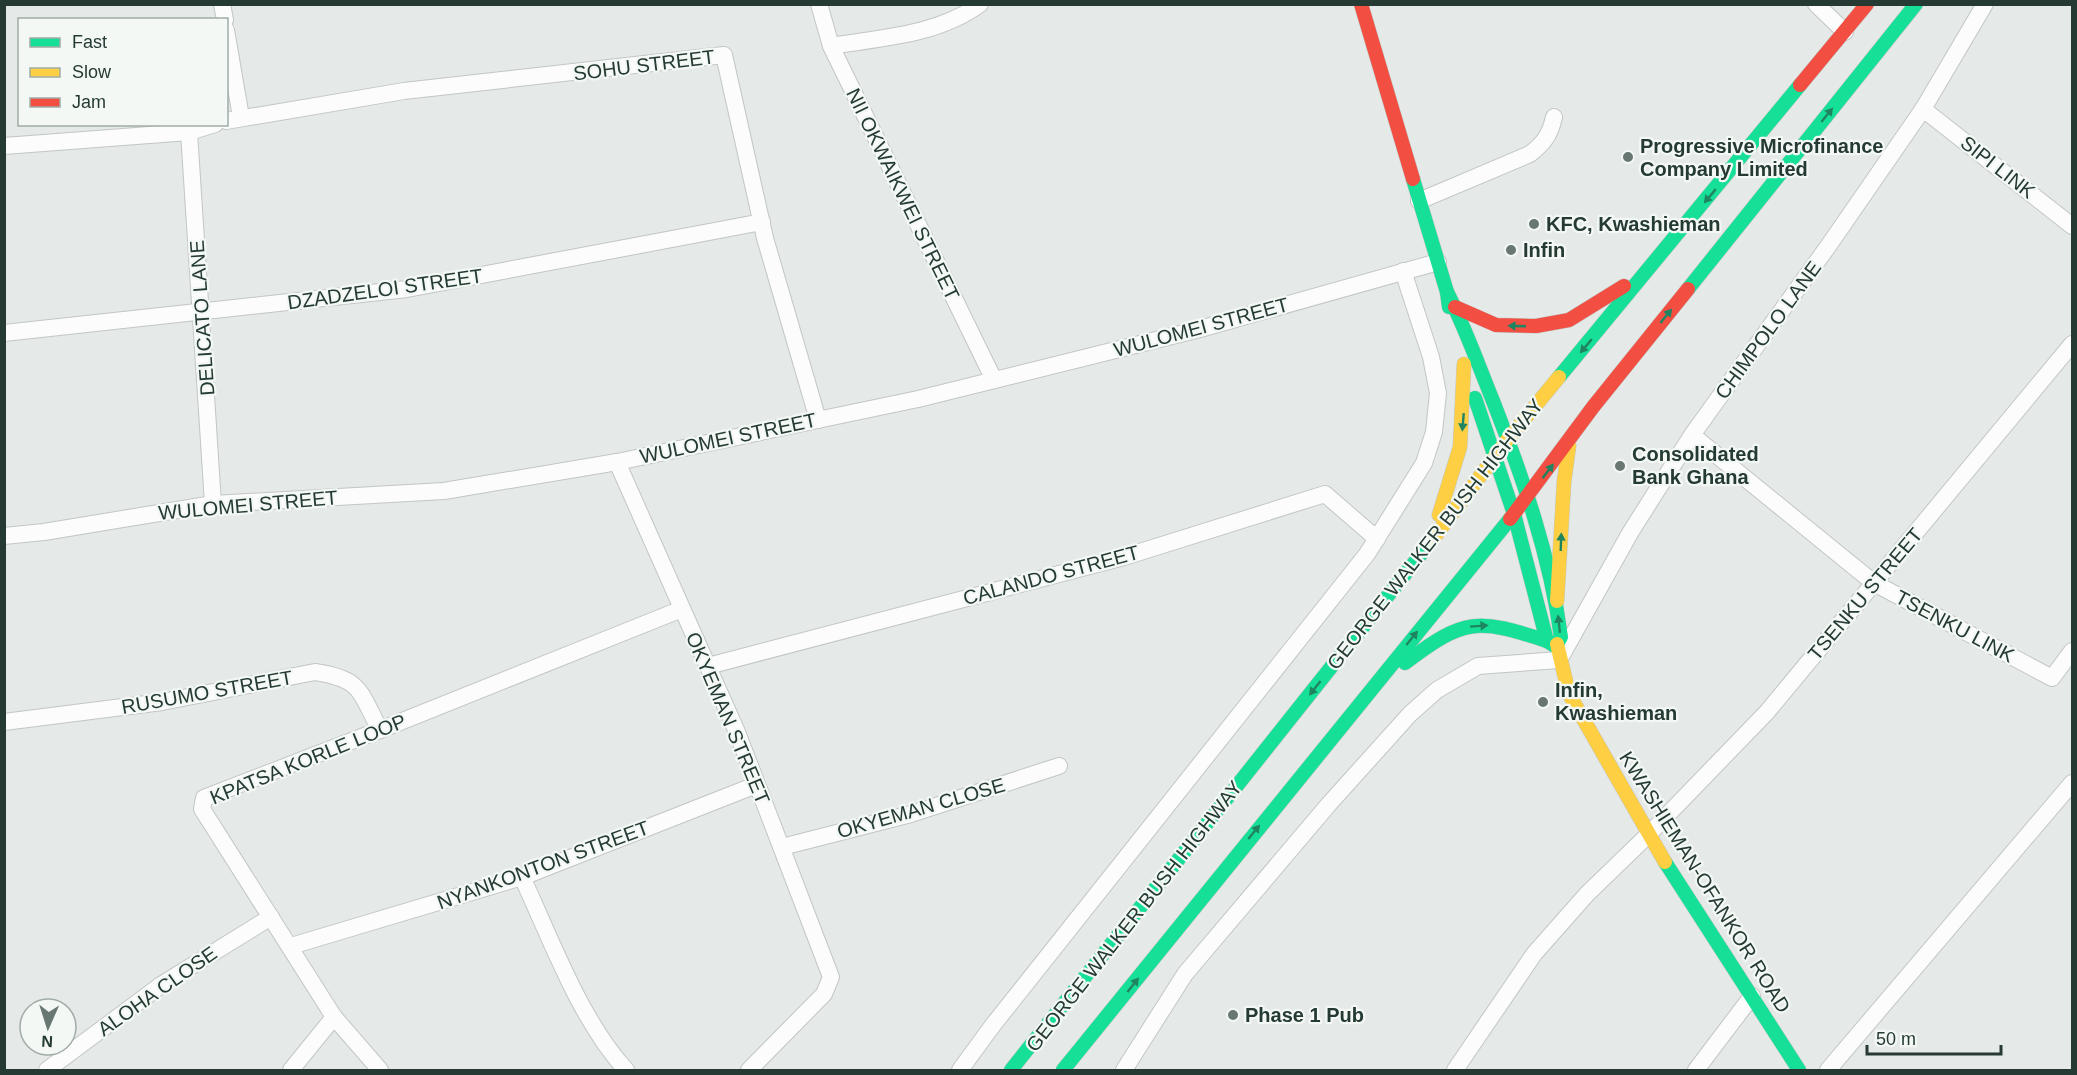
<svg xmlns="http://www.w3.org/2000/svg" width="2077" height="1075" font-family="Helvetica,sans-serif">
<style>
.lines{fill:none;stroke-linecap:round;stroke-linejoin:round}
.street-casing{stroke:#c2c6c4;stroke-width:18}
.fast-casing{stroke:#c1c6c4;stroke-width:15}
.slow-casing{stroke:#c1c6c4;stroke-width:15}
.jam-casing{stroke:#c1c6c4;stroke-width:15}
.street{stroke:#fbfcfb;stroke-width:16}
.fast{stroke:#16e098;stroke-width:14}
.slow{stroke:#ffcf43;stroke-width:14}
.jam{stroke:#f24e42;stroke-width:14}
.oneway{fill:#1e8560}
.poi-dot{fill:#687772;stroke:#f3f8f5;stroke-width:2}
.labels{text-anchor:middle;stroke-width:4.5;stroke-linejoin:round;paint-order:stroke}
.street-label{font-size:20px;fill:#253a33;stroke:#f3f8f5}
.poi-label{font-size:20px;font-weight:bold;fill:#253a33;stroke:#f3f8f5;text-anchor:start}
</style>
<rect width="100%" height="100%" fill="#e5e9e7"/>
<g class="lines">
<g class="street-casing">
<g id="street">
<polyline points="222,4 225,20"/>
<polyline points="819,4 831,46 994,380"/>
<polyline points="1816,4 1845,32"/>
<polyline points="226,30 241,117"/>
<path d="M831,46C881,38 938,35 980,4"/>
<polyline points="1923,109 2072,226"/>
<polyline points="226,121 404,91 724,55 765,238 818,420"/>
<polyline points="189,132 213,504"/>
<polyline points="4,146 189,132 215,124"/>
<path d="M1419,201L1530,154C1544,143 1550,135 1554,117"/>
<polyline points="4,333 407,289 762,222"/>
<polyline points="1692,435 1874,583 2052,678 2072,651"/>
<polyline points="617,462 737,732 831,977 824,994 749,1070"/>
<polyline points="4,536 44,532 213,504 444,491 617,462 918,399 1200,329 1438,262"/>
<polyline points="708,666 1124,557 1325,494 1377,539"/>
<path d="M4,722L162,702L315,672C362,679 359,691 380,730"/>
<polyline points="782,847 911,814 1059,766"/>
<path d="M522,877C551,939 580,1020 626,1070"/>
<polyline points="291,946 522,877 756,785"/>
<polyline points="47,1070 161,985 271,917"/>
<polyline points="291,1070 334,1017"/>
<polyline points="380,1070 334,1017 202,809 204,798 380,730 682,609"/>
<polyline points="960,1070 993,1025 1367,554 1424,463 1434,432 1438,393 1431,357 1403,271"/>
<polyline points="1124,1070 1185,974 1329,804 1410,714 1437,690 1478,666 1559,660 1630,533 1692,435 1829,245 1923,109 1985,4"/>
<polyline points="1455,1070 1534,954 1587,894 1648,835 1767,712 2072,344"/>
<polyline points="1696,1070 1752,996"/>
<polyline points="1828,1070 2072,783"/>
</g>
</g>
<g class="fast-casing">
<g id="fast">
<polyline points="1413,179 1447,292 1449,307"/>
<polyline points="1688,289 1916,4"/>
<path d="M1447,292C1465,327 1478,364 1493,401C1523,478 1550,555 1561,637L1557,644"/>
<polyline points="1559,377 1800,85"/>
<polyline points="1475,398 1514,514 1547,641 1555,646"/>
<path d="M1405,663C1464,618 1477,618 1547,641"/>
<polyline points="1665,862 1799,1070"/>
<polyline points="1011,1070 1433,539"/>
<polyline points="1063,1070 1510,519"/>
</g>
</g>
<g class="slow-casing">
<g id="slow">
<polyline points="1439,515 1460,447 1464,364"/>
<polyline points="1433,539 1508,439 1559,377"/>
<polyline points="1557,601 1564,482 1569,446"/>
<polyline points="1557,644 1569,694 1665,862"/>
</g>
</g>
<g class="jam-casing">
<g id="jam">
<polyline points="1361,4 1413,179"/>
<polyline points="1800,85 1867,4"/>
<polyline points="1455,307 1496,325 1536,326 1569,320 1624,286"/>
<polyline points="1510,519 1593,407 1688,289"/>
</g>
</g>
<use href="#street" class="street"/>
<use href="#fast" class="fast"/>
<use href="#slow" class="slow"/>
<use href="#jam" class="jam"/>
</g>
<defs><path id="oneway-solid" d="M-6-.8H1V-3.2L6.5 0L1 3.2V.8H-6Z" transform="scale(1.5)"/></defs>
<g class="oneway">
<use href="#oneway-solid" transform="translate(1827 115) rotate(-51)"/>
<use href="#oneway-solid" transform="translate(1710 196) rotate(130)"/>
<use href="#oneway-solid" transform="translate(1666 316) rotate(-51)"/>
<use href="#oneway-solid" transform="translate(1517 326) rotate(-178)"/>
<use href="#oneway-solid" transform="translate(1586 346) rotate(130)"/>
<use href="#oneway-solid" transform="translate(1463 422) rotate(95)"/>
<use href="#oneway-solid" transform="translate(1548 471) rotate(-53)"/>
<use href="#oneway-solid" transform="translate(1561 542) rotate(-88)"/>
<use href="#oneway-solid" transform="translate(1559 624) rotate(-96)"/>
<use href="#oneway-solid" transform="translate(1479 626) rotate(-4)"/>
<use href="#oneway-solid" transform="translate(1412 638) rotate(-51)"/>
<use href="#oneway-solid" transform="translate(1315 688) rotate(128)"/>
<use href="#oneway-solid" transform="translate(1254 832) rotate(-51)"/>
<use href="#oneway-solid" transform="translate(1133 985) rotate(-52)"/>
</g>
<g class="poi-dot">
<circle cx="1628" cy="157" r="6"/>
<circle cx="1534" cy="224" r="6"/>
<circle cx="1511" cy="250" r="6"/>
<circle cx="1620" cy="466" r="6"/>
<circle cx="1543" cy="702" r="6"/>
<circle cx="1233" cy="1015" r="6"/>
</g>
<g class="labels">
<g class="street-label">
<text transform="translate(644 65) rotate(-7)" y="7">SOHU STREET</text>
<text transform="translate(1998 167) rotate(38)" y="7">SIPI LINK</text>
<text transform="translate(903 194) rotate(64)" y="7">NII OKWAIKWEI STREET</text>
<text transform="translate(385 289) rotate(-8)" y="7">DZADZELOI STREET</text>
<text transform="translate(202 318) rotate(-94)" y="7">DELICATO LANE</text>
<text transform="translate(1201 327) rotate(-15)" y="7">WULOMEI STREET</text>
<text transform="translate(1768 330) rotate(-54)" y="7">CHIMPOLO LANE</text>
<text transform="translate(728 438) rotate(-12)" y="7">WULOMEI STREET</text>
<text transform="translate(248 505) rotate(-5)" y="7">WULOMEI STREET</text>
<text transform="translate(1435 534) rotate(-52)" y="7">GEORGE WALKER BUSH HIGHWAY</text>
<text transform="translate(1051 575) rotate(-15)" y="7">CALANDO STREET</text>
<text transform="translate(1865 594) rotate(-50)" y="7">TSENKU STREET</text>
<text transform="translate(1955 626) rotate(28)" y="7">TSENKU LINK</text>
<text transform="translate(207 692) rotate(-10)" y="7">RUSUMO STREET</text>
<text transform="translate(728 718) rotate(67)" y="7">OKYEMAN STREET</text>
<text transform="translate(308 759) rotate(-22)" y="7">KPATSA KORLE LOOP</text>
<text transform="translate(921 808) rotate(-16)" y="7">OKYEMAN CLOSE</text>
<text transform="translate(543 865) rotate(-20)" y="7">NYANKONTON STREET</text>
<text transform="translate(1705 882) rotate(58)" y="7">KWASHIEMAN-OFANKOR ROAD</text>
<text transform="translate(1134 916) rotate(-52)" y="7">GEORGE WALKER BUSH HIGHWAY</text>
<text transform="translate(157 991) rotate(-35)" y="7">ALOHA CLOSE</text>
</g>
<g class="poi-label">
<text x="1640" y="153">Progressive Microfinance<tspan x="1640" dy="23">Company Limited</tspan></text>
<text x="1546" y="231">KFC, Kwashieman</text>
<text x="1523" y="257">Infin</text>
<text x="1632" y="461">Consolidated<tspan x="1632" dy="23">Bank Ghana</tspan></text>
<text x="1555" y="697">Infin,<tspan x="1555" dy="23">Kwashieman</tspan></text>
<text x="1245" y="1022">Phase 1 Pub</text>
</g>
</g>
<rect width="2077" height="1075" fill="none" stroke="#253a33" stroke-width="12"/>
<rect x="18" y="18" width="210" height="108" fill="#f3f8f5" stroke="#a1aca7" stroke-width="1.5"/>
<rect x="30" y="38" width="30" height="9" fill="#16e098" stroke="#a1aca7" stroke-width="1.5"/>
<text x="72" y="48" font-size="18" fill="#253a33">Fast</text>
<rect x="30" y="68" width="30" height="9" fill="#ffcf43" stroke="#a1aca7" stroke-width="1.5"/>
<text x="72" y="78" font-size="18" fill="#253a33">Slow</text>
<rect x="30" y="98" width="30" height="9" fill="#f24e42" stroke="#a1aca7" stroke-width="1.5"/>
<text x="72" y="108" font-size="18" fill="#253a33">Jam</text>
<g transform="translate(48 1027) rotate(183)"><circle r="28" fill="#f3f8f5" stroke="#a1aca7" stroke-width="1.5"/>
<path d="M0-4.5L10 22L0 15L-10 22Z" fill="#687772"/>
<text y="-9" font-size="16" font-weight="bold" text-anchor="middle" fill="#253a33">N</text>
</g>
<path d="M1867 1045v9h134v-9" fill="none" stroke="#253a33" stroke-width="3"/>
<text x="1876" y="1045" font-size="18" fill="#253a33" stroke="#f3f8f5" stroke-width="4.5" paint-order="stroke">50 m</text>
</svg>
